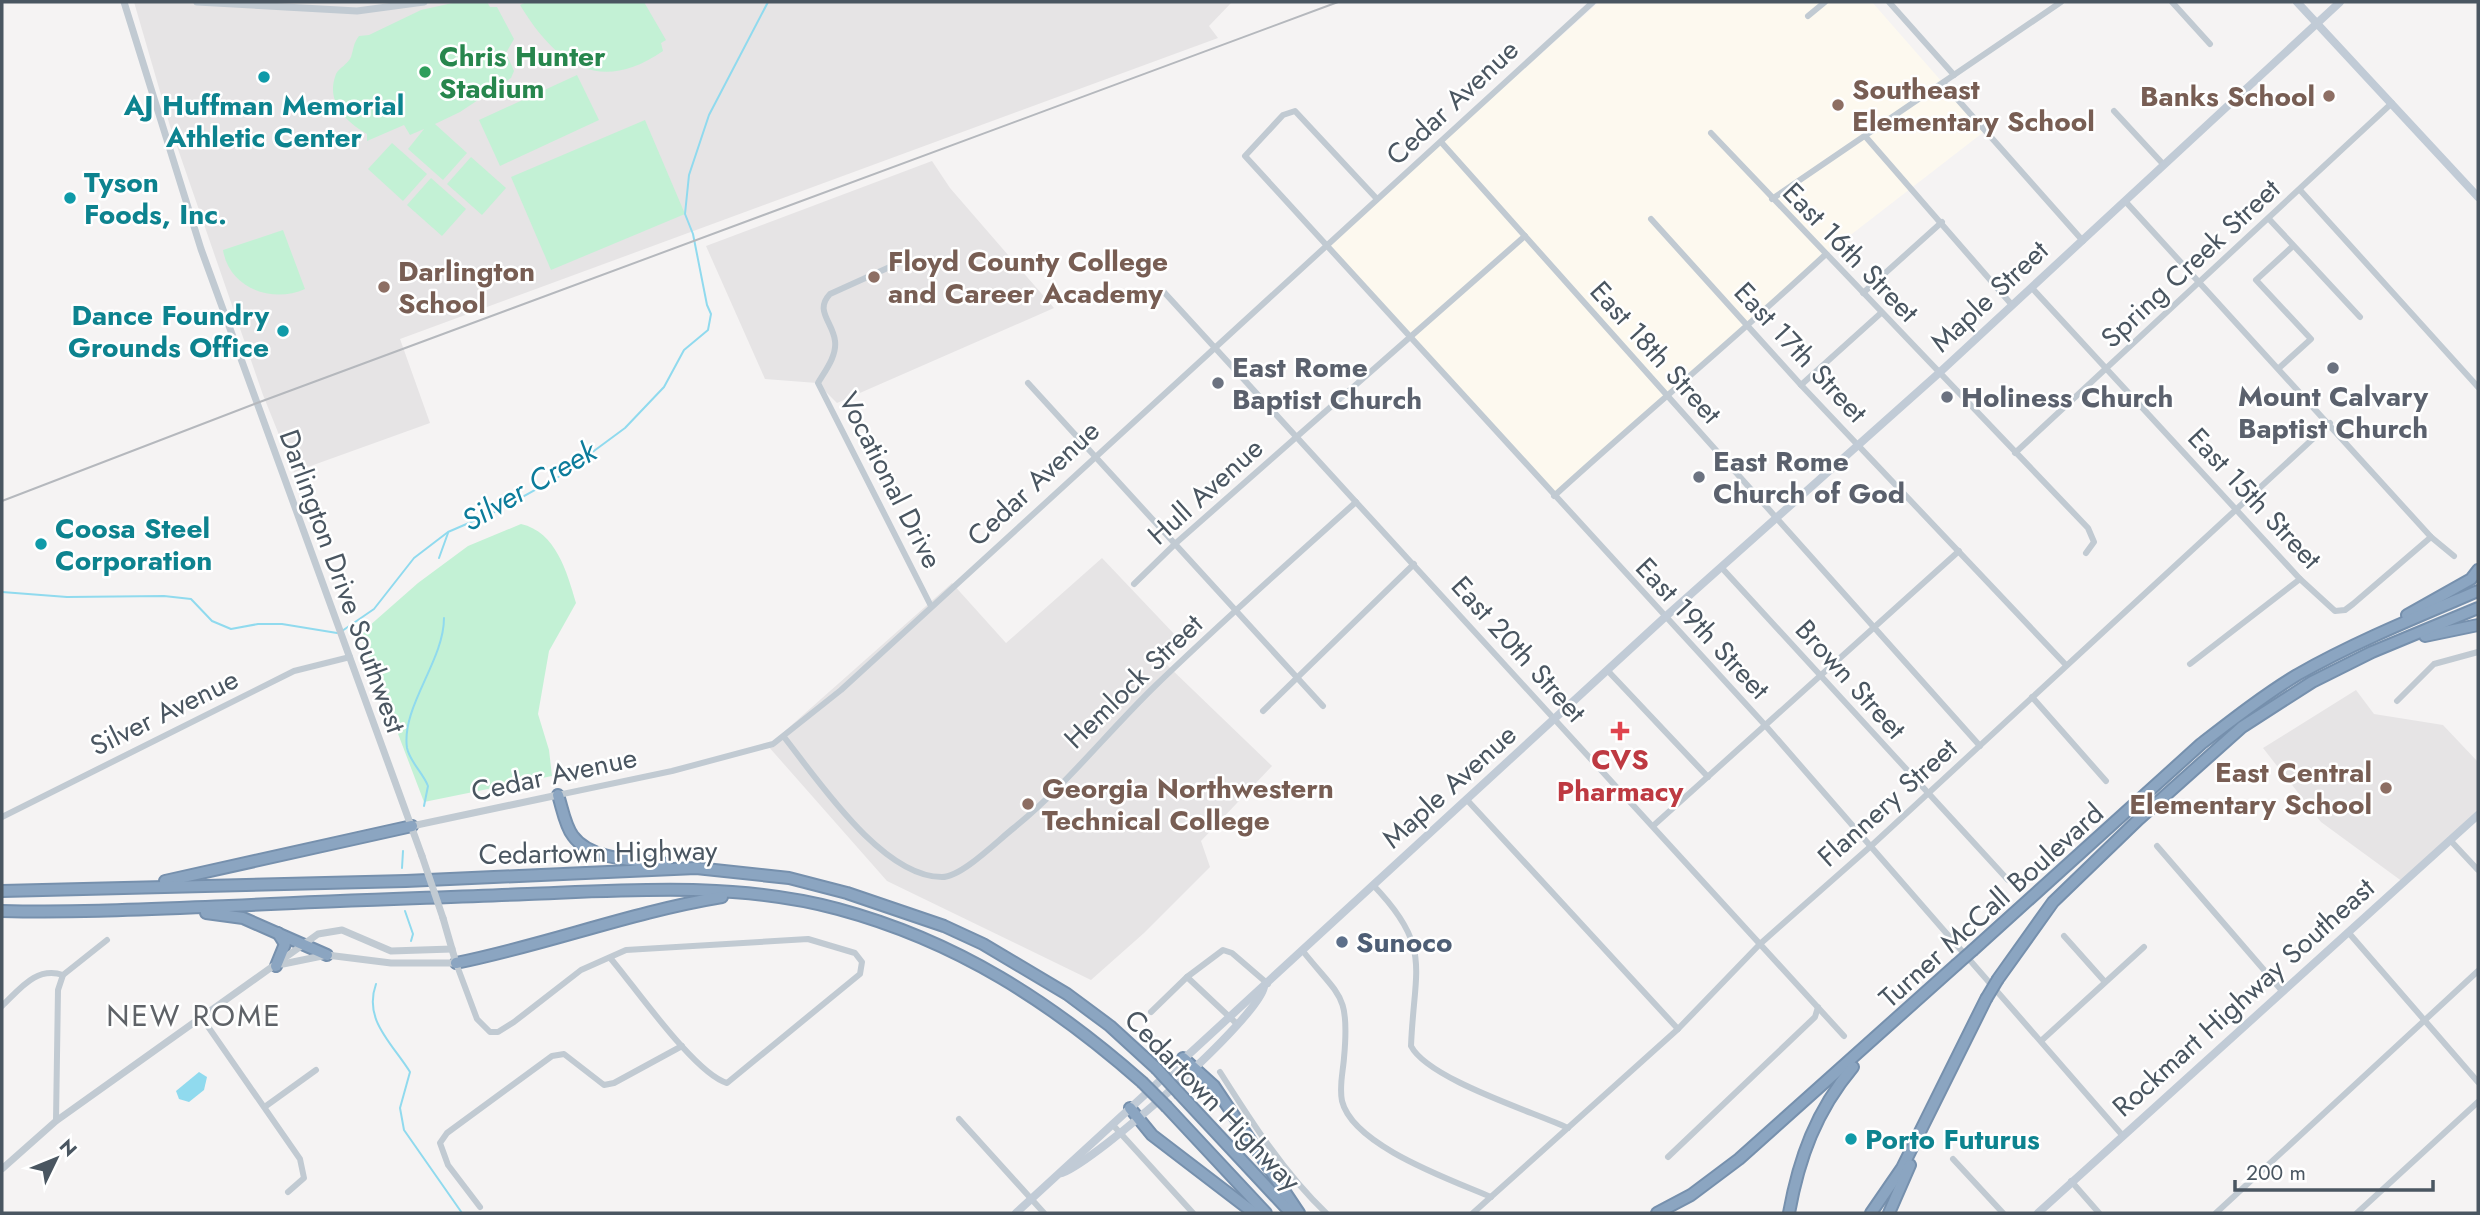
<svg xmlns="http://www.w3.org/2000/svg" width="2480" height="1215" font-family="Jost,sans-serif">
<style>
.commercial{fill:#fdf9ef}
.education{fill:#e6e4e5}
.green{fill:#c3f1d5}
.water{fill:#90daee}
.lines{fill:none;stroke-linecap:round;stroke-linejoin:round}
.stream{stroke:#90daee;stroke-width:2}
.motorway-casing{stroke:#7690ad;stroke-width:14}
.minor{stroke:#c1cad2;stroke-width:6}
.tertiary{stroke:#c1cad2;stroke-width:7}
.secondary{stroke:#c1cbd6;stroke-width:8}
.motorway{stroke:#8ba5c1;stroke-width:10}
.rail{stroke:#b5b8bd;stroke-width:2}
.motorway-bridge-casing{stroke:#7690ad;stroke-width:14;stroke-linecap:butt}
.tertiary-bridge{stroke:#c1cad2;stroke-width:7}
.motorway-bridge{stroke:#8ba5c1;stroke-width:10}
.leisure-dot{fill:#2e9e5b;stroke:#fff;stroke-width:2.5}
.culture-dot{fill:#0f9aa8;stroke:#fff;stroke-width:2.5}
.education-dot{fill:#8d6e63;stroke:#fff;stroke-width:2.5}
.worship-dot{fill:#6b7280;stroke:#fff;stroke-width:2.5}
.health-dot{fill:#e0444e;stroke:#fff;stroke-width:2.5}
.service-dot{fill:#5c6f8a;stroke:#fff;stroke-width:2.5}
.labels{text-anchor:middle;stroke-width:5;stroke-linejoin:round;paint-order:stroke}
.leisure-label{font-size:28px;font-weight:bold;fill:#27864d;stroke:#fff;text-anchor:start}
.education-label{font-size:28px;font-weight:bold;fill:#785e54;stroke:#fff;text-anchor:start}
.street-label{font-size:28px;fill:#4a5661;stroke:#fff}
.culture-label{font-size:28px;font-weight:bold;fill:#0d838f;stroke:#fff;text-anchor:start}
.worship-label{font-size:28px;font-weight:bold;fill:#5b616d;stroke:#fff;text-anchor:start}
.health-label{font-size:28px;font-weight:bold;fill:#be3a42;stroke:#fff}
.service-label{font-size:28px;font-weight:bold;fill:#4e5e75;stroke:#fff;text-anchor:start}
.water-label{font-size:30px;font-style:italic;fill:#0c7c9b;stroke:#fff}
.neighbourhood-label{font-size:30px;letter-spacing:2px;fill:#5f6368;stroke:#fff}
</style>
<rect width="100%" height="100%" fill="#f5f3f3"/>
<polygon class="commercial" points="1599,2 1872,2 1985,131 1826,254 1554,496 1326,247"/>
<g class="education">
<polygon points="134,2 1232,2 1209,26 1218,38 400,339 430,423 294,472 263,395 170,126"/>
<polygon points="932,161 950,188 1054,308 837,403 817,383 765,379 706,246"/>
<polygon points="1102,558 1177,637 1166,664 1272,766 1201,841 1210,867 1144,933 1091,980 887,881 768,746 952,583 1006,643"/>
<polygon points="2356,690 2374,714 2443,725 2478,762 2478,815 2403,882 2321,822 2263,748"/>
</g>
<g class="green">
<path d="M457,2H487L490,7H497L514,39L506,53L514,71L511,78L460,112L435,124L467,153L443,180L408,149L424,129L410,135L404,125L367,141V134C346,122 325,102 336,74C339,68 348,64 351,57C354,48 353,44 359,36L369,35L421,10Z"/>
<path d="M526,2H644L666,40L661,43L663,51C599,95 556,64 520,5Z"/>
<polygon points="577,75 599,120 500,166 479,120"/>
<polygon points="645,120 685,214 551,270 511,177"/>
<polygon points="392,143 427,174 403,201 368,169"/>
<polygon points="471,157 506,188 482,215 447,184"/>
<polygon points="431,178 466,209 442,236 407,205"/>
<path d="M283,230L305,289C272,304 229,288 223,250Z"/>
<path d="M521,524C556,532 567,572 576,603L549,651L538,714L549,750L552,776L424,802L360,634L418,583L468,546Z"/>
</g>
<polygon class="water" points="199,1072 207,1077 204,1090 189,1102 179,1099 176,1091"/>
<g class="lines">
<g class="stream">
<polyline points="439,558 448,533"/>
<polyline points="2,592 67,597 164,596 191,599 212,621 231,629 258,624 282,624 337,633"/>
<polyline points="342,631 374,609 414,558 448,532 499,510 560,476 625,428 664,387 684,350 708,330 711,314 707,305 693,234 685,214 689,175 709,115 768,2"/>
<path d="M424,806L428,786C423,773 410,762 407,748C401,707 444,661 444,618"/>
<polyline points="402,868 403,851"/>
<polyline points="405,911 413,934 411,941"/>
<path d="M376,984C363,1020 392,1043 410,1072L400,1108L404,1130L462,1213"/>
</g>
<g class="motorway-casing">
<g id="motorway">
<polyline points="2407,615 2471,579 2478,570"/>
<polyline points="2425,636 2478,625"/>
<path d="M558,795C562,807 565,826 573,836C591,861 639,860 666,864"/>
<polyline points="165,881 412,826"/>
<polyline points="2,891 406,881 696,868 789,878 847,893 944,926 983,944 1067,994 1110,1026 1156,1068"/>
<path d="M2,911C78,913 153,909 229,906C329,901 429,898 528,894C631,890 738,882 838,909C957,941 1051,1002 1142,1082"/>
<polyline points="206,913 243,918 327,955"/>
<path d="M1973,950L2201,744C2232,720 2264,695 2297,675C2355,642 2417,617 2478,591"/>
<path d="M456,963C546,945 631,912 722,897"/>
<polyline points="276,966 285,944 278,933"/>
<polyline points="1998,979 2053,902 2139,819 2242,727 2312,682 2372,652 2478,608"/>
<polyline points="1183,1058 1214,1086 1299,1213"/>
<polyline points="1180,1094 1291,1213"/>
<polyline points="1167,1107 1266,1213"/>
<polyline points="1130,1108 1152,1135 1254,1213"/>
<polyline points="1657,1213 1691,1195 1739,1159 1956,965"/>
<path d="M1789,1213C1799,1158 1816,1111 1853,1067"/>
<polyline points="1871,1213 1902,1168 1986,999"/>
<polyline points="1889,1213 1910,1165"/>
</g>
</g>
<g class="minor">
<polyline points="1889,2 1954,75"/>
<polyline points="2172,2 2210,44"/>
<polyline points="1808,16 1825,2"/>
<polyline points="1943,83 2083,241"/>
<polyline points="2114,111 2163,164"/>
<polyline points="1711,133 2088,528 2094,542 2086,553"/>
<polyline points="1865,136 2012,305"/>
<polyline points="1441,142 1980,746"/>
<polyline points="2300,190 2478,387"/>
<polyline points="1377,199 1295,111 1283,115 1245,156 1765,725 2123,1136"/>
<polyline points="1772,199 2061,2"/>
<polyline points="2125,201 2431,537 2454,556"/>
<polyline points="1651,219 1801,385 2066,665"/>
<polyline points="2269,219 2360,317"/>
<path d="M903,261L830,294C814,311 833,322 835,341C837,356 825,371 818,383L931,606"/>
<polyline points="2032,288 2300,579 2335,611 2345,610 2353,604 2431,537"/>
<polyline points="1163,291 1844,1036"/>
<polyline points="1863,293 1942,222"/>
<polyline points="2279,368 2311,339 2256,280 2293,246"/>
<polyline points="1028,383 1323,706"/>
<polyline points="1801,385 1881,313"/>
<polyline points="2015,453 2392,103"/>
<path d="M1554,496C1644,414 1737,337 1826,254"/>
<polyline points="1721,567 2008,880"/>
<polyline points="1134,584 1176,543 1525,236"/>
<polyline points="2190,664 2300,579"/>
<polyline points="1608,671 1708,777"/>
<polyline points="2032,697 2106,781"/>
<polyline points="2397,701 2434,664 2478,652"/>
<polyline points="1263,711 1414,564"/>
<path d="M784,737C818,780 882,877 942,877C962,877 998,840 1015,827C1065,786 1107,733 1153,688C1219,624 1288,563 1356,502"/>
<polyline points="558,795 672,771 773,744 841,690 1593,2"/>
<polyline points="1468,801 1678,1029"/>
<polyline points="2,817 294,671 350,657"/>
<polyline points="1653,826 1959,551"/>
<polyline points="2450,840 2478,870"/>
<polyline points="2157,846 2283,992"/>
<path d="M1373,885C1433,947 1414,968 1411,1046C1428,1079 1531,1111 1568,1128"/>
<polyline points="2348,932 2478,1082"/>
<polyline points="2064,936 2105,982"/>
<path d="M1302,950C1340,998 1350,993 1344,1058C1343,1072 1339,1086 1342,1101C1353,1146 1452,1180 1491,1197"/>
<path d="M456,963L477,1019L490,1032H498L514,1022L581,970L626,950L808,939L855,953L862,962L860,974L727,1083C695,1074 635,987 611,959"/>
<polyline points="1187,977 1237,1024"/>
<path d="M2,1006C20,989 36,966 63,975"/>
<polyline points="1151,1012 1187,977 1223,950 1232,953 1268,984"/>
<polyline points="202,1018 300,1159 304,1178 288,1192"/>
<polyline points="2041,1041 2144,947"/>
<path d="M1220,1072C1251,1121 1284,1173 1326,1213"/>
<polyline points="266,1106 316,1070"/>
<polyline points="959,1119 1044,1213"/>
<polyline points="56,1121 58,990 63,975 107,940"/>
<polyline points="1112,1124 1193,1213"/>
<polyline points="1668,1157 1815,1017 1818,1007"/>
<polyline points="1953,1159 2003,1213"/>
<polyline points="2071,1181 2099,1213"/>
<polyline points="480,1207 448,1165 440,1143 447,1133 552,1056 564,1054 604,1085 614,1083 682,1046"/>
<polyline points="1473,1213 1678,1029 1760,944 1871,846 2330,423"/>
<polyline points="2216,1213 2478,971"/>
<polyline points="2357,1213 2478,1102"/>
</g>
<g class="tertiary">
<polyline points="124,2 201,249 422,856"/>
<polyline points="197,2 357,11 424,2"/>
<polyline points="412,826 558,795"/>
<polyline points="283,964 327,955 391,963 456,963 443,918"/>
<polyline points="2,1169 56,1121 318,934 342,930 391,951 452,949"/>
</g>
<g class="secondary">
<polyline points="2297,2 2478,197"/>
<path d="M1062,1173C1097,1160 1256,1021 1264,987"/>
<polyline points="1016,1213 1664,618 1939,373 2340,2"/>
<polyline points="2038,1213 2478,815"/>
</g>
<use href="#motorway" class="motorway"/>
<polyline class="rail" points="2,501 257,403 1338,2"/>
<g class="motorway-bridge-casing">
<g id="motorway-bridge">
<polyline points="1956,965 1973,950"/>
<polyline points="1986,999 1998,979"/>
<polyline points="1156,1068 1180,1094"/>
<polyline points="1142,1082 1167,1107"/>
</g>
</g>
<polyline class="tertiary-bridge" points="422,856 443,918"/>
<use href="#motorway-bridge" class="motorway-bridge"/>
</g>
<circle class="leisure-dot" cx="425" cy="72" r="7"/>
<g class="culture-dot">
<circle cx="264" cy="77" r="7"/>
<circle cx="70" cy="198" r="7"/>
<circle cx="283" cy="331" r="7"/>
<circle cx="41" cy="544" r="7"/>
<circle cx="1851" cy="1139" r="7"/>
</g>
<g class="education-dot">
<circle cx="2329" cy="96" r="7"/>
<circle cx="1838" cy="105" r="7"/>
<circle cx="874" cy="277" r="7"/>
<circle cx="384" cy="287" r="7"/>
<circle cx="2386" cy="788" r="7"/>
<circle cx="1028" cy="804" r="7"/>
</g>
<g class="worship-dot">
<circle cx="2333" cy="368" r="7"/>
<circle cx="1218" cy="383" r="7"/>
<circle cx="1947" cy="397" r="7"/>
<circle cx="1699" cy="477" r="7"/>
</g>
<path class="health-dot" d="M1616.5 720.5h7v7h7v7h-7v7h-7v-7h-7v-7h7z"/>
<circle class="service-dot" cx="1342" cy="942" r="7"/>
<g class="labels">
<g class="leisure-label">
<text x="439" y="66">Chris Hunter<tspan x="439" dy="32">Stadium</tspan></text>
</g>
<g class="education-label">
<text x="1852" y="99">Southeast<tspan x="1852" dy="32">Elementary School</tspan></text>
<text x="2315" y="106" text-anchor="end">Banks School</text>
<text x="888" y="271">Floyd County College<tspan x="888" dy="32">and Career Academy</tspan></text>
<text x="398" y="281">Darlington<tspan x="398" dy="32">School</tspan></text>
<text x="2372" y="782" text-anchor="end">East Central<tspan x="2372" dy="32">Elementary School</tspan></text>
<text x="1042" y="798">Georgia Northwestern<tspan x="1042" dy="32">Technical College</tspan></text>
</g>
<g class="street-label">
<text transform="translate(1452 102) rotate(-43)" y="10">Cedar Avenue</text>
<text transform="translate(1851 252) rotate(46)" y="10">East 16th Street</text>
<text transform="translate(2190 263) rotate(-43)" y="10">Spring Creek Street</text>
<text transform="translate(1989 296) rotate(-43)" y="10">Maple Street</text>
<text transform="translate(1656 352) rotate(48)" y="10">East 18th Street</text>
<text transform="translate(1801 352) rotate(47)" y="10">East 17th Street</text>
<text transform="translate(891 480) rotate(63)" y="10">Vocational Drive</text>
<text transform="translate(1033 483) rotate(-43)" y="10">Cedar Avenue</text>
<text transform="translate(1205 491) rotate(-42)" y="10">Hull Avenue</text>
<text transform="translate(2255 498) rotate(47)" y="10">East 15th Street</text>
<text transform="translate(343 581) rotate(70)" y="10">Darlington Drive Southwest</text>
<text transform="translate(1703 628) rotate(47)" y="10">East 19th Street</text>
<text transform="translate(1519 649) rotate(48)" y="10">East 20th Street</text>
<text transform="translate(1851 679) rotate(48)" y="10">Brown Street</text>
<text transform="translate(1133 681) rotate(-44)" y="10">Hemlock Street</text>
<text transform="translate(164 712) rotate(-26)" y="10">Silver Avenue</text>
<text transform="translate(554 774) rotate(-12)" y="10">Cedar Avenue</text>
<text transform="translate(1449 786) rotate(-42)" y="10">Maple Avenue</text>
<text transform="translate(1887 802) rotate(-42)" y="10">Flannery Street</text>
<text transform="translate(598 852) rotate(-1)" y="10">Cedartown Highway</text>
<text transform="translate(1991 905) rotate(-42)" y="10">Turner McCall Boulevard</text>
<text transform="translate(2243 997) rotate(-42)" y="10">Rockmart Highway Southeast</text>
<text transform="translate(1213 1100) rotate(46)" y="10">Cedartown Highway</text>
</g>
<g class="culture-label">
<text x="264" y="115" text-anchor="middle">AJ Huffman Memorial<tspan x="264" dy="32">Athletic Center</tspan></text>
<text x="84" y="192">Tyson<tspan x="84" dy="32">Foods, Inc.</tspan></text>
<text x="269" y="325" text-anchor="end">Dance Foundry<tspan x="269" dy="32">Grounds Office</tspan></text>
<text x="55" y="538">Coosa Steel<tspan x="55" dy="32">Corporation</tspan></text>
<text x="1865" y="1149">Porto Futurus</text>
</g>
<g class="worship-label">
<text x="1232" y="377">East Rome<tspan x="1232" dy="32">Baptist Church</tspan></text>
<text x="2333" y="406" text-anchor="middle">Mount Calvary<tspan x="2333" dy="32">Baptist Church</tspan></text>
<text x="1961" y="407">Holiness Church</text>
<text x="1713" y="471">East Rome<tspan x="1713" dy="32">Church of God</tspan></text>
</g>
<g class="health-label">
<text x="1620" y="769">CVS<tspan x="1620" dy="32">Pharmacy</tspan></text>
</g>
<g class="service-label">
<text x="1356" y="952">Sunoco</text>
</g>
<g class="water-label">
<text transform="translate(529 486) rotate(-30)" y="10">Silver Creek</text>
</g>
<g class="neighbourhood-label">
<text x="194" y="1026">NEW ROME</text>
</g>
</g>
<rect width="2480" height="1215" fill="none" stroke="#4a5661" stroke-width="7"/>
<g transform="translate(56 1159) rotate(47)" stroke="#ffffff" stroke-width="5" paint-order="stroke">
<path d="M0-5L12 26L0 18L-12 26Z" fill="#4a5661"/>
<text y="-10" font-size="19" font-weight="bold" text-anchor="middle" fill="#4a5661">N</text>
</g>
<path d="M2235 1180v10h198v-10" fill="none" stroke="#4a5661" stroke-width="3.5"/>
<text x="2246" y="1180" font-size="21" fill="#4a5661" stroke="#ffffff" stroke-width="5" paint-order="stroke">200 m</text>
</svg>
